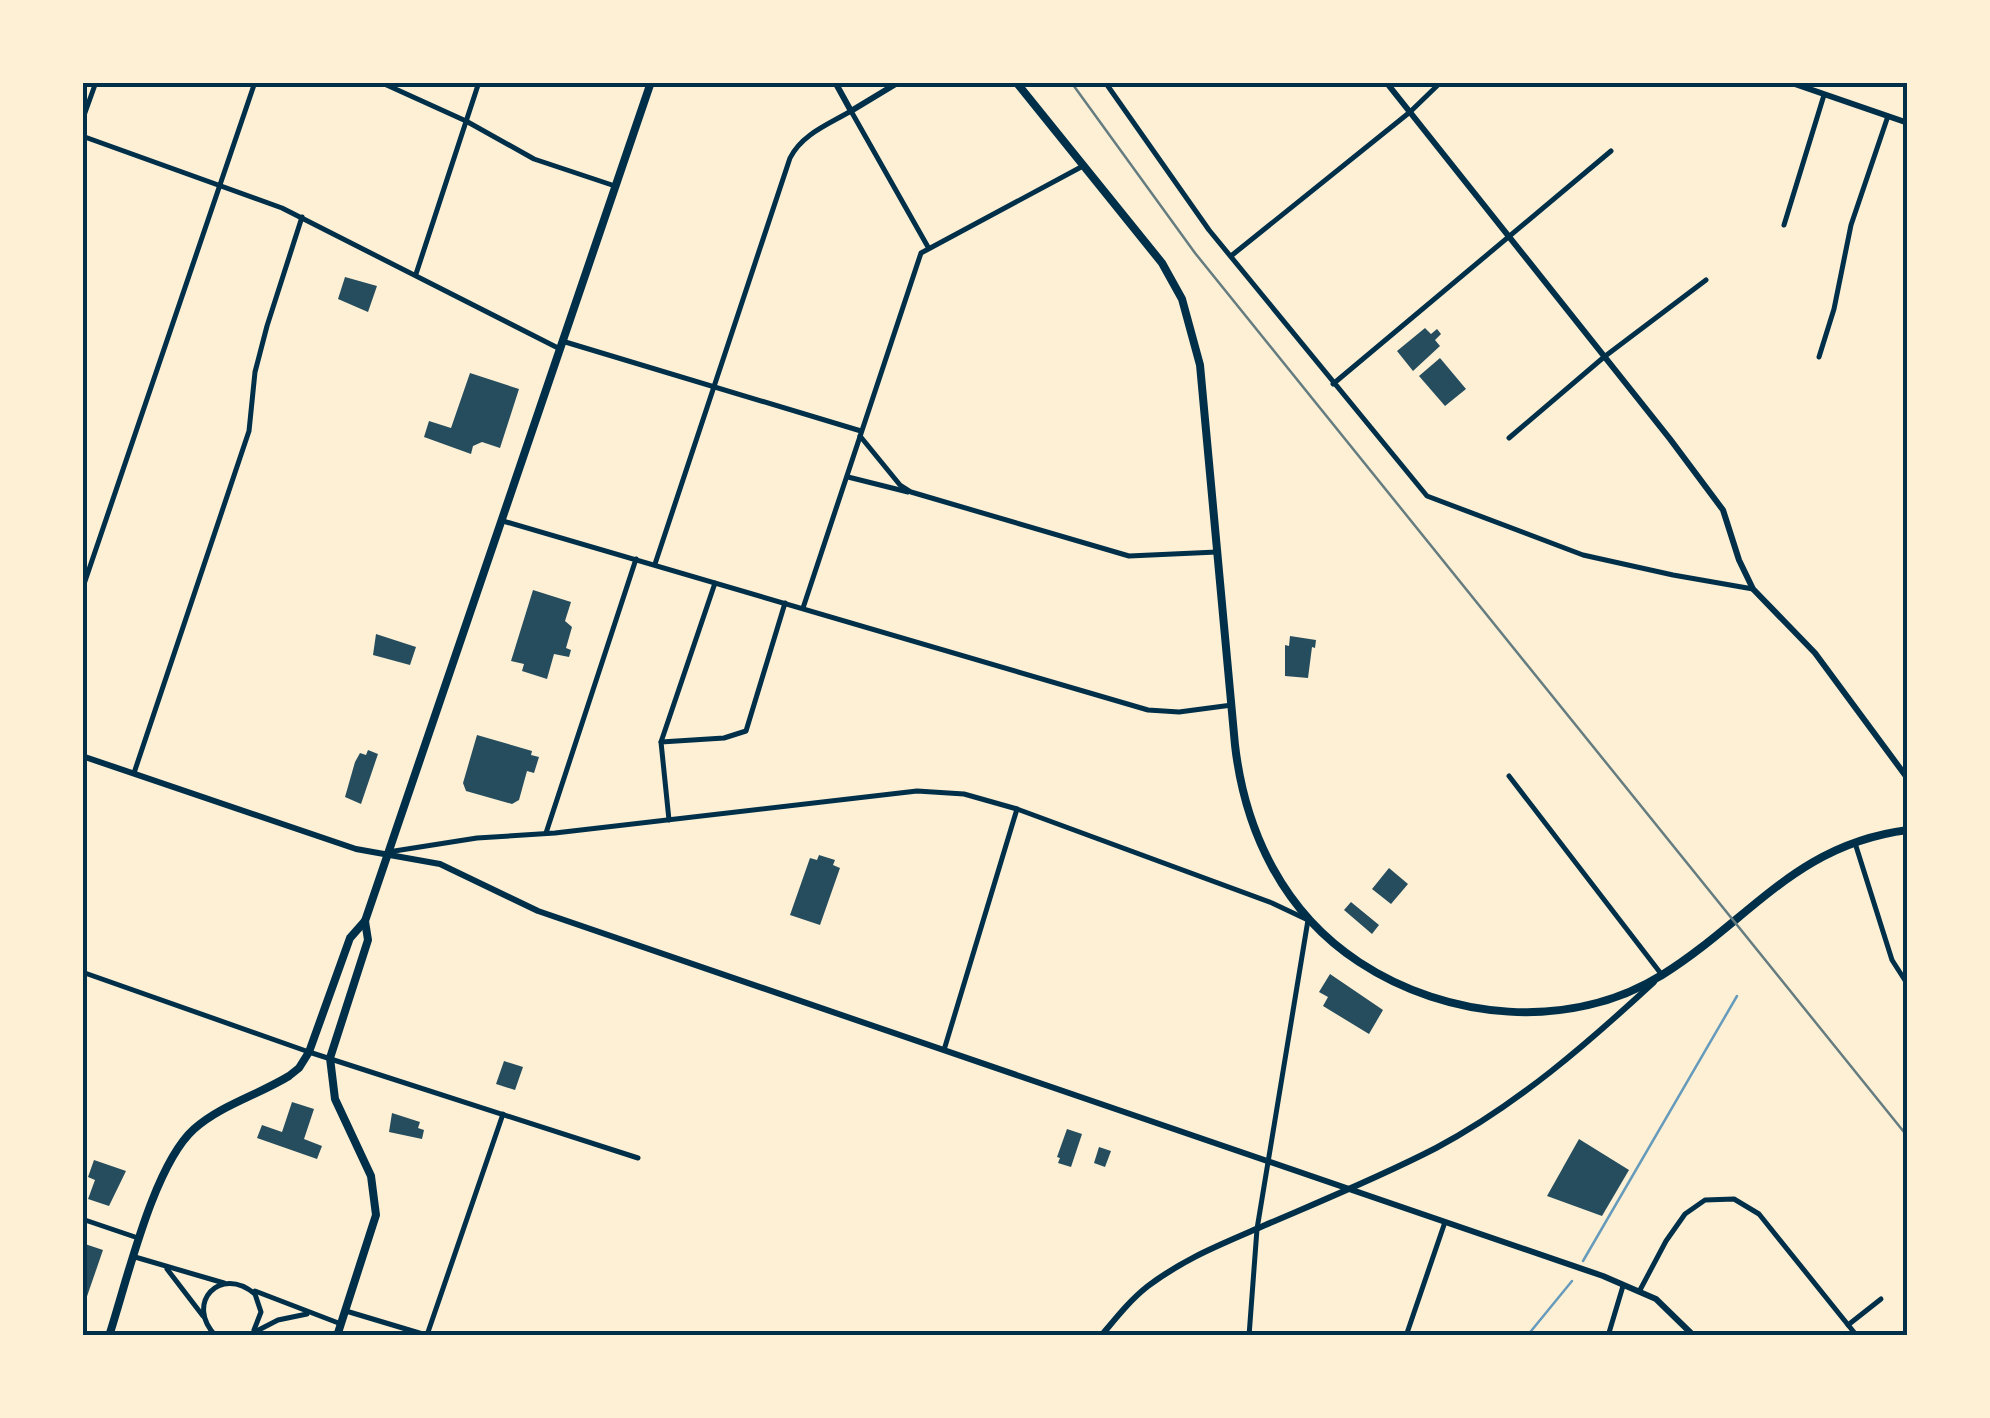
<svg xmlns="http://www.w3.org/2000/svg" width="1990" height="1418" font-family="'Alegreya Sans',sans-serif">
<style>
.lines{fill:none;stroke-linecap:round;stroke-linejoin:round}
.stream{stroke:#669bbc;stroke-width:2.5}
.building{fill:#264d5e}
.minor{stroke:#003049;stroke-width:5}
.tertiary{stroke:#003049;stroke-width:6}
.primary{stroke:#003049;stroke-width:8}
.rail{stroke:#657d81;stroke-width:2.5}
.neatline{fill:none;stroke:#003049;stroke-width:4}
</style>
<rect width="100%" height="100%" fill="#fdf0d5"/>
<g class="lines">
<g class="stream">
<polyline points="1583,1261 1737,996"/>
<polyline points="1527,1336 1572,1281"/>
</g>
</g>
<g class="building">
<polygon points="345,277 377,286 368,312 338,299"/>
<polygon points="1425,328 1431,334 1437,329 1441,334 1435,340 1440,346 1413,371 1397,351"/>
<polygon points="1440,358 1466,389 1445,406 1419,376"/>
<polygon points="470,373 519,389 500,448 482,442 473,446 471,454 424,437 429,421 451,428"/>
<polygon points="533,590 571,602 565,621 572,627 566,648 571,650 569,657 554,654 547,679 522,671 524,664 511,661"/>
<polygon points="376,634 416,647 410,665 373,655"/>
<polygon points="1290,636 1316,640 1315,648 1312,647 1308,678 1285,676 1285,645 1289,646"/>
<polygon points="477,735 532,751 531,755 539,757 534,773 527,771 519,800 512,804 466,791 463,783"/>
<polygon points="368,750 378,754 361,804 345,797 355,762 360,753 366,755"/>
<polygon points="819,855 835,860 833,865 840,868 820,925 790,915 810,858 817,860"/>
<polygon points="1389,868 1408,884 1391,904 1372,889"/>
<polygon points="1351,902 1379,925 1372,934 1344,910"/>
<polygon points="1330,974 1383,1010 1369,1034 1323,1006 1328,997 1319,992"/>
<polygon points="504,1061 523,1067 515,1090 496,1084"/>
<polygon points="292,1102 314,1109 304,1139 322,1146 317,1159 257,1138 262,1125 282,1132"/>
<polygon points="392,1113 420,1122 418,1128 424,1130 422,1139 389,1132"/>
<polygon points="1067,1129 1082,1134 1071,1167 1058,1163 1060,1158 1057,1157"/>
<polygon points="1579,1139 1629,1170 1602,1216 1547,1196"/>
<polygon points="1099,1147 1111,1151 1105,1167 1094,1163"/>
<polygon points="94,1160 126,1171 109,1206 88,1199 95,1180 88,1177"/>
<polygon points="82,1243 103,1250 83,1308 82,1308"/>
</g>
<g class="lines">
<g class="minor">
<polyline points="380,82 466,121 534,159 615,186"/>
<polyline points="1105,82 1209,230 1427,496 1583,555 1673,575 1753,589"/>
<polyline points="82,121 96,82"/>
<polyline points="82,136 282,208 560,349"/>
<polyline points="1784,225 1824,95"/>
<polyline points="1231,256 1410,112 1441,82"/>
<polyline points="416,274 479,82"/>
<polyline points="562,341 861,431"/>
<polyline points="1819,357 1834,309 1851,225 1888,116"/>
<polyline points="1333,384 1611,151"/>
<polyline points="860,436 900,485 911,492 1129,556 1217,552"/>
<polyline points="1509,438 1604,357 1706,280"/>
<polyline points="848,477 908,492"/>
<polyline points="503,521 1148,710 1179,712 1232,705"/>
<path d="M655,564L790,158C802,134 829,124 851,111L928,247"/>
<polyline points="82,590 255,82"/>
<polyline points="803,608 921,253 1083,166"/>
<polyline points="661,742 724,738 746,731 785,603"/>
<polyline points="134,773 249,431 255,372 267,326 302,217"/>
<polyline points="1509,776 1662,975"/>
<polyline points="669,820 661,742 715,583"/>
<polyline points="546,833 636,559"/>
<polyline points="1855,843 1892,960 1908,985"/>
<polyline points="388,852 477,838 555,833 917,791 964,794 1017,809 1272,903 1308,920 1257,1229 1249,1336"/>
<polyline points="82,972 309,1052 638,1158"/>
<polyline points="944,1050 1017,809"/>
<polyline points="82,1219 138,1238"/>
<polyline points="135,1257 224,1283"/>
<polyline points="167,1269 203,1316"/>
<polyline points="1640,1290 1666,1241 1685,1214 1705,1200 1734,1199 1759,1214 1857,1336"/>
<polyline points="255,1291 341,1324"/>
<polyline points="346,1311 426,1335"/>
<polyline points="1848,1325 1881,1299"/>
<polyline points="427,1335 503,1114"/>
<path d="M216,1336C184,1304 220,1264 255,1294L261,1312L254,1330"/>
<polyline points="247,1336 278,1320 307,1314"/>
<polyline points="1406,1336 1445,1222"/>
<polyline points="1608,1336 1623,1286"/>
</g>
<g class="tertiary">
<polyline points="835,82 851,111 899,82"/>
<polyline points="1386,82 1670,439 1723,510 1739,560 1753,589 1815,653 1908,779"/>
<polyline points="1789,82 1908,123"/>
<polyline points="82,756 356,849 440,864 538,911 1603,1276 1656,1299 1694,1336"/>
<path d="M1101,1336C1116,1318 1130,1300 1148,1286C1187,1257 1220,1245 1263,1226C1321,1201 1380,1177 1436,1148C1517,1105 1588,1043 1654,982"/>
</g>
<g class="primary">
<path d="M1016,82L1162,263L1182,299L1200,365L1235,745C1245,832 1284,913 1359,962C1447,1020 1569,1032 1662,975C1750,920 1796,844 1908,830"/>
<path d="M109,1336C127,1281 153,1166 194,1129C221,1105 258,1095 289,1076L299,1068L309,1052L350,938L365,921L651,82"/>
<polyline points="337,1336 376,1215 371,1176 335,1099 330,1058 368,940 365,921"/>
</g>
<polyline class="rail" points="1071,82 1195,253 1908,1137"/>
</g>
<rect width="1990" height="1418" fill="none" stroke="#fdf0d5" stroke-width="170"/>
<rect x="85" y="85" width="1820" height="1248" class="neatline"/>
</svg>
